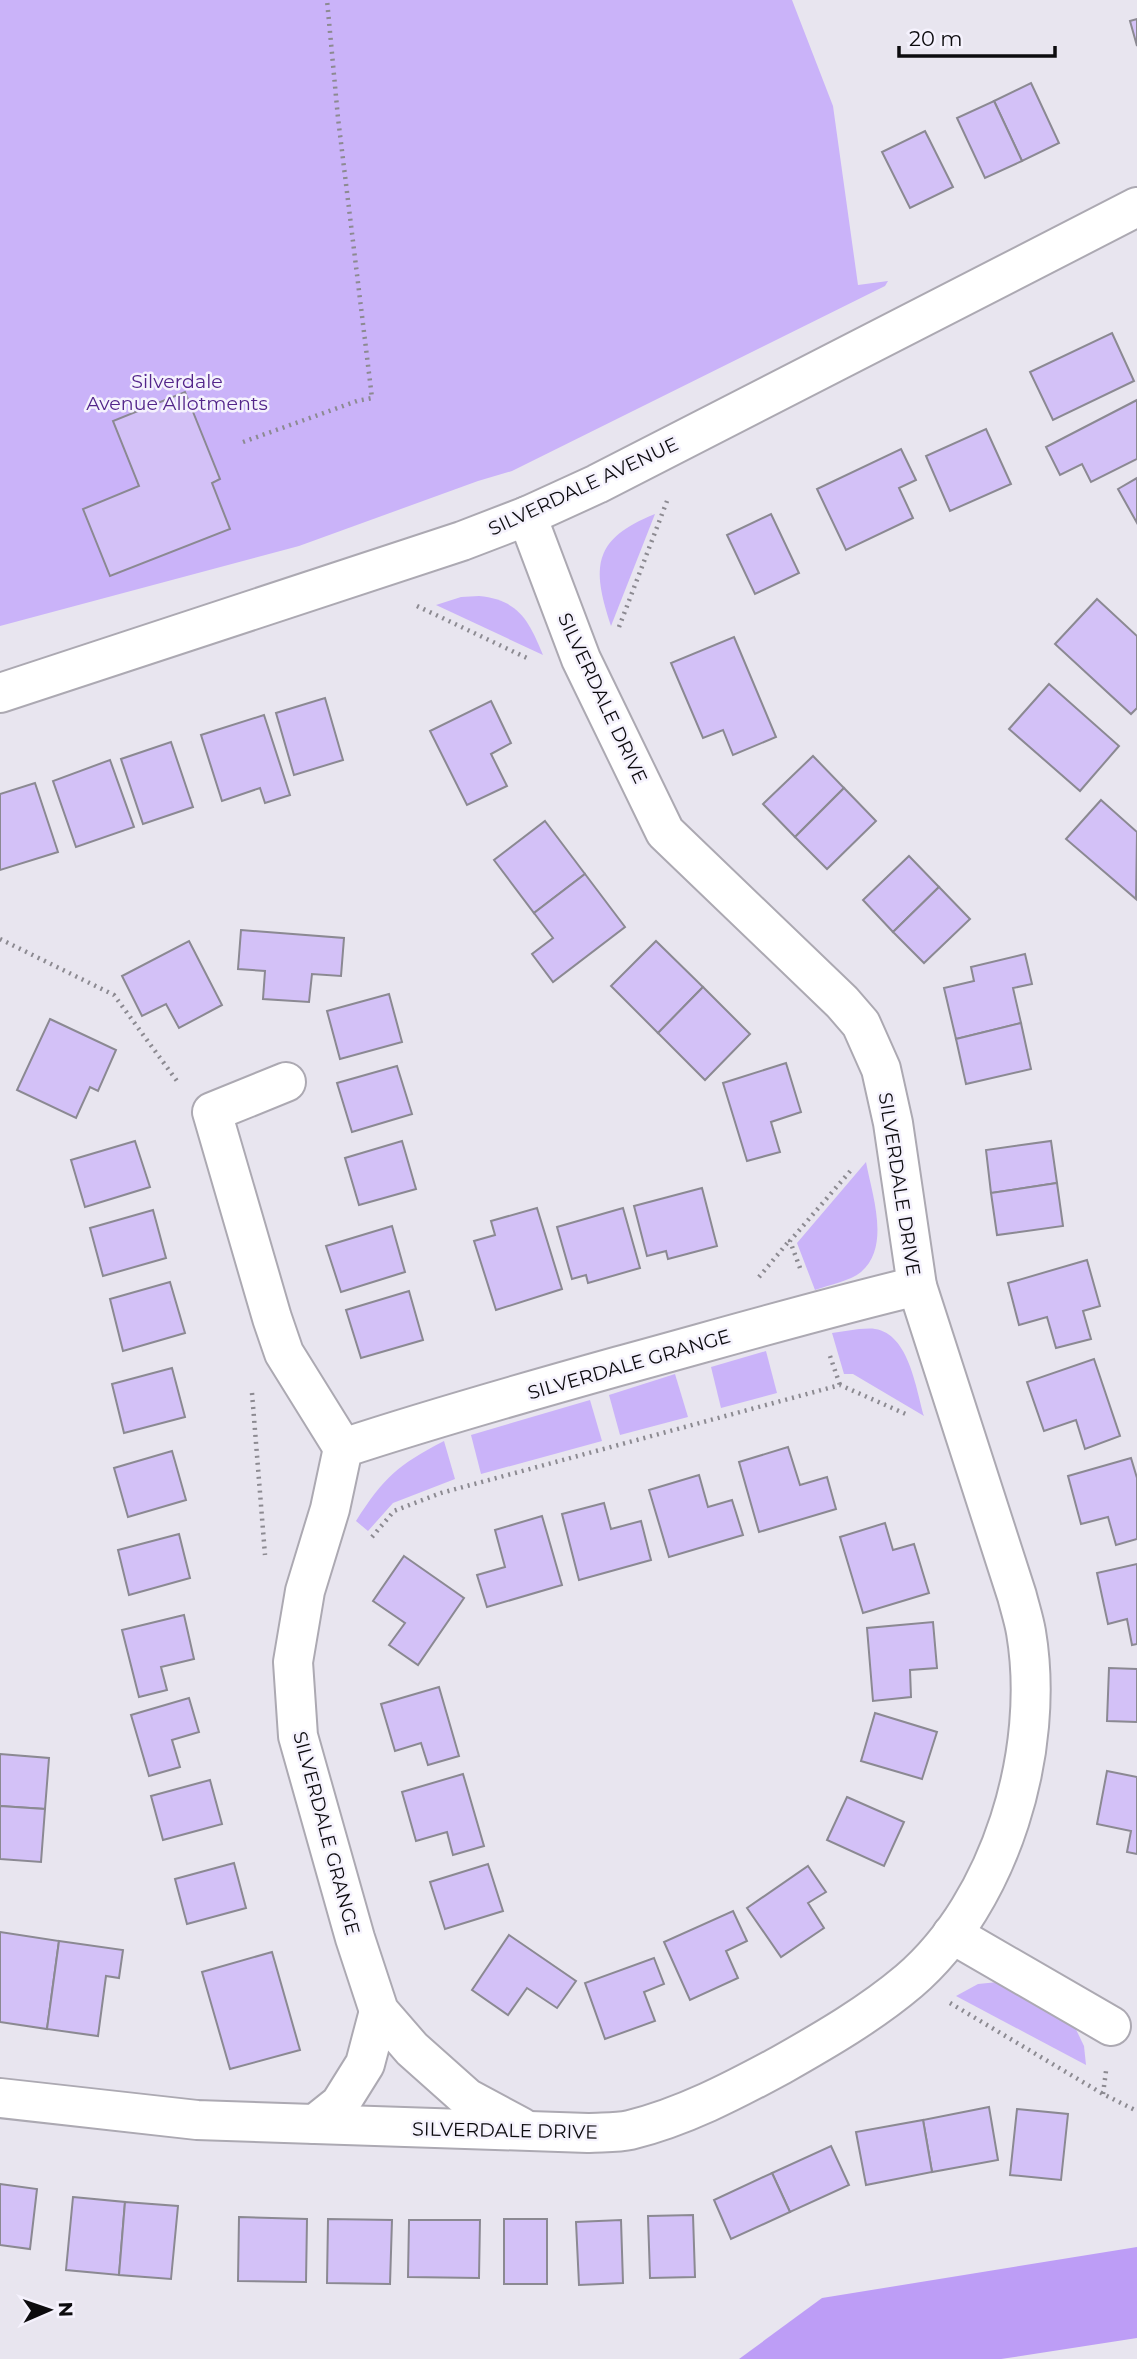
<svg xmlns="http://www.w3.org/2000/svg" width="1137" height="2359" font-family="Montserrat,sans-serif">
<style>
.green{fill:#cab3f9}
.forest{fill:#bd9df6}
.building{fill:#d3c1f7;stroke:#8b8992;stroke-width:2}
.lines{fill:none;stroke-linecap:round;stroke-linejoin:round}
.minor-casing{stroke:#aca9b2;stroke-width:42}
.path{stroke:#8c8a91;stroke-width:4.5;stroke-dasharray:2 5;stroke-linecap:butt}
.minor{stroke:#fff;stroke-width:38}
.labels{text-anchor:middle;stroke-width:5;stroke-linejoin:round;paint-order:stroke}
.park-label{font-size:19px;fill:#53258a;stroke:#f5f2fd}
.street-label{font-size:19px;fill:#0c0b0e;stroke:#f5f2fd}
</style>
<rect width="100%" height="100%" fill="#e8e5ef"/>
<g class="green">
<polygon points="0,0 792,0 833,106 858,285 888,281 885,286 512,471 478,481 299,546 0,626"/>
<path d="M655,514L611,626C591,566 593,539 655,514Z"/>
<path d="M479,596C519,600 529,621 543,655L436,605L461,597Z"/>
<path d="M866,1162C872,1195 891,1246 861,1272C850,1281 829,1285 815,1290L797,1243Z"/>
<path d="M859,1329C864,1329 870,1328 875,1329C909,1334 916,1389 924,1416L853,1374H844L832,1333Z"/>
<polygon points="766,1351 777,1393 721,1408 711,1367"/>
<polygon points="675,1374 688,1417 620,1435 609,1395"/>
<polygon points="590,1400 602,1441 481,1474 471,1435"/>
<path d="M444,1441L455,1479L393,1503L368,1531L356,1521C384,1477 398,1465 444,1441Z"/>
<polygon points="998,1982 1071,2019 1084,2046 1086,2065 956,1996 978,1984"/>
</g>
<polygon class="forest" points="1137,2247 1137,2338 1001,2359 739,2359 822,2298"/>
<g class="building">
<polygon points="1137,19 1137,46 1130,21"/>
<polygon points="1031,83 1059,143 1022,161 994,101"/>
<polygon points="994,101 1022,161 985,178 957,118"/>
<polygon points="925,131 953,187 910,208 882,152"/>
<polygon points="1112,333 1134,381 1053,420 1030,372"/>
<polygon points="185,392 220,479 212,483 230,529 110,576 83,509 139,486 113,421"/>
<polygon points="1137,400 1137,459 1091,482 1082,464 1060,475 1046,447"/>
<polygon points="986,429 1011,484 950,511 926,456"/>
<polygon points="901,449 916,480 899,488 913,518 846,550 817,489"/>
<polygon points="1137,478 1137,523 1118,489"/>
<polygon points="771,514 799,573 755,594 727,535"/>
<polygon points="1097,599 1137,636 1137,708 1131,714 1055,644"/>
<polygon points="734,637 776,737 733,755 723,730 703,738 671,663"/>
<polygon points="1049,684 1119,746 1080,791 1009,729"/>
<polygon points="325,698 343,760 294,775 276,713"/>
<polygon points="491,701 511,743 491,754 507,786 467,805 430,731"/>
<polygon points="264,715 290,795 265,803 260,788 222,801 201,735"/>
<polygon points="171,742 193,807 143,824 121,759"/>
<polygon points="813,756 844,788 795,837 763,804"/>
<polygon points="110,760 134,827 76,847 53,781"/>
<polygon points="35,783 58,852 0,870 0,794"/>
<polygon points="844,788 876,821 827,869 795,837"/>
<polygon points="1101,800 1137,832 1136,899 1066,839"/>
<polygon points="545,821 585,874 534,913 494,860"/>
<polygon points="909,856 939,887 893,932 863,900"/>
<polygon points="585,874 625,927 553,982 532,954 553,938 534,913"/>
<polygon points="939,887 970,919 924,963 893,932"/>
<polygon points="241,930 344,938 341,976 312,974 309,1002 263,999 265,971 238,969"/>
<polygon points="189,941 222,1005 179,1028 166,1004 142,1016 122,976"/>
<polygon points="656,941 703,987 658,1033 611,986"/>
<polygon points="1025,954 1032,984 1013,988 1021,1023 956,1039 944,988 974,981 971,967"/>
<polygon points="703,987 750,1034 705,1080 658,1033"/>
<polygon points="389,994 402,1042 340,1059 327,1011"/>
<polygon points="50,1019 116,1050 98,1091 90,1087 76,1118 17,1090"/>
<polygon points="1021,1023 1031,1069 966,1084 956,1039"/>
<polygon points="786,1063 801,1112 771,1122 780,1152 747,1161 723,1083"/>
<polygon points="397,1066 412,1114 352,1132 337,1083"/>
<polygon points="135,1141 150,1187 85,1207 71,1160"/>
<polygon points="402,1141 416,1189 359,1205 345,1158"/>
<polygon points="1051,1141 1057,1183 991,1193 986,1150"/>
<polygon points="1057,1183 1063,1226 997,1235 991,1193"/>
<polygon points="702,1188 717,1246 668,1259 666,1251 647,1256 634,1206"/>
<polygon points="537,1208 562,1289 496,1310 474,1241 495,1235 491,1221"/>
<polygon points="623,1208 640,1268 588,1283 586,1275 572,1279 557,1227"/>
<polygon points="153,1210 166,1258 103,1276 90,1228"/>
<polygon points="392,1226 405,1272 341,1292 326,1246"/>
<polygon points="1087,1260 1100,1306 1083,1311 1091,1339 1056,1348 1047,1317 1019,1325 1008,1283"/>
<polygon points="170,1282 185,1333 123,1351 110,1299"/>
<polygon points="409,1291 423,1340 361,1358 346,1310"/>
<polygon points="1094,1359 1120,1436 1085,1449 1076,1420 1044,1431 1027,1382"/>
<polygon points="172,1368 185,1417 124,1433 112,1384"/>
<polygon points="788,1447 800,1485 827,1477 836,1509 759,1532 739,1462"/>
<polygon points="172,1451 186,1500 128,1517 114,1468"/>
<polygon points="1131,1458 1137,1478 1137,1539 1116,1545 1108,1517 1081,1524 1068,1476"/>
<polygon points="699,1475 708,1507 732,1500 743,1535 669,1557 649,1490"/>
<polygon points="604,1503 611,1529 641,1521 651,1560 579,1580 562,1514"/>
<polygon points="542,1516 562,1585 487,1607 477,1575 505,1567 495,1530"/>
<polygon points="885,1523 893,1550 914,1544 929,1593 863,1613 840,1537"/>
<polygon points="179,1534 190,1578 129,1595 118,1550"/>
<polygon points="404,1556 464,1598 418,1665 389,1645 405,1623 373,1601"/>
<polygon points="1137,1564 1137,1644 1132,1645 1127,1619 1108,1624 1097,1573"/>
<polygon points="184,1615 194,1659 161,1667 167,1690 139,1697 122,1630"/>
<polygon points="933,1622 937,1668 910,1670 911,1697 873,1701 867,1628"/>
<polygon points="1109,1668 1137,1669 1137,1722 1107,1721"/>
<polygon points="439,1687 459,1756 428,1765 421,1743 395,1751 381,1704"/>
<polygon points="189,1698 199,1732 172,1740 180,1767 149,1776 131,1715"/>
<polygon points="875,1713 937,1732 922,1779 861,1761"/>
<polygon points="0,1754 49,1758 45,1809 0,1806"/>
<polygon points="1107,1771 1137,1777 1137,1854 1127,1852 1131,1831 1097,1824"/>
<polygon points="463,1774 484,1846 453,1855 447,1832 416,1841 402,1792"/>
<polygon points="210,1780 222,1824 163,1840 151,1796"/>
<polygon points="847,1797 904,1822 884,1866 827,1840"/>
<polygon points="0,1806 45,1809 41,1862 0,1859"/>
<polygon points="234,1863 246,1908 187,1924 175,1879"/>
<polygon points="488,1864 503,1911 445,1929 430,1882"/>
<polygon points="808,1866 826,1892 808,1903 824,1928 781,1957 747,1908"/>
<polygon points="733,1911 747,1941 726,1951 738,1978 690,2000 664,1942"/>
<polygon points="0,1932 59,1941 47,2029 0,2022"/>
<polygon points="509,1935 576,1981 557,2008 527,1988 508,2015 472,1990"/>
<polygon points="59,1941 123,1950 119,1978 106,1976 98,2036 47,2029"/>
<polygon points="272,1952 300,2050 230,2069 202,1972"/>
<polygon points="654,1958 664,1984 644,1992 655,2021 605,2039 585,1983"/>
<polygon points="989,2107 998,2160 932,2172 923,2120"/>
<polygon points="1017,2109 1068,2114 1061,2180 1010,2175"/>
<polygon points="923,2120 932,2172 866,2185 856,2132"/>
<polygon points="831,2146 849,2185 790,2212 772,2173"/>
<polygon points="772,2173 790,2212 731,2239 714,2200"/>
<polygon points="0,2184 37,2189 30,2249 0,2245"/>
<polygon points="73,2197 125,2202 119,2275 66,2270"/>
<polygon points="125,2202 178,2206 171,2279 119,2275"/>
<polygon points="693,2215 695,2277 650,2278 648,2216"/>
<polygon points="239,2217 307,2219 306,2282 238,2281"/>
<polygon points="328,2219 392,2220 390,2284 327,2283"/>
<rect x="504" y="2219" width="43" height="65"/>
<polygon points="409,2220 480,2220 479,2278 408,2277"/>
<polygon points="621,2220 623,2283 579,2285 576,2222"/>
</g>
<g class="lines">
<g class="minor-casing">
<g id="minor">
<polyline points="0,693 462,541 527,516 597,484 1137,207"/>
<polyline points="286,1082 212,1112 272,1318 284,1353 343,1448"/>
<polyline points="952,1934 1111,2026"/>
<path d="M0,2098L197,2120L588,2133C601,2132 617,2133 630,2130C683,2117 733,2091 781,2065C825,2040 870,2014 909,1981C1001,1902 1046,1750 1026,1632C1024,1620 1020,1608 1017,1596L917,1286L893,1123L881,1069L861,1024L842,1002L665,832L581,659L527,516"/>
<polyline points="315,2124 340,2104 365,2064 379,2011"/>
<path d="M521,2127L467,2098L412,2049L379,2011L355,1938L298,1736L293,1662L305,1591L330,1509L343,1448C434,1418 526,1392 619,1366C718,1339 817,1310 917,1286"/>
</g>
</g>
<g class="path">
<polyline points="243,442 357,401 372,398 338,118 327,0"/>
<polyline points="417,606 529,659"/>
<polyline points="619,627 667,501"/>
<polyline points="0,939 114,995 177,1081"/>
<polyline points="800,1268 790,1241 852,1169"/>
<polyline points="759,1277 789,1241"/>
<polyline points="830,1356 840,1385"/>
<polyline points="252,1393 265,1555"/>
<polyline points="372,1537 394,1511 441,1493 840,1385 908,1415"/>
<polyline points="950,2003 1103,2094 1137,2111"/>
<polyline points="1103,2094 1106,2071"/>
</g>
<use href="#minor" class="minor"/>
</g>
<g class="labels">
<g class="park-label">
<text x="177" y="388">Silverdale<tspan x="177" dy="22">Avenue Allotments</tspan></text>
</g>
<g class="street-label">
<text transform="translate(583 486) rotate(-25)" y="7">SILVERDALE AVENUE</text>
<text transform="translate(603 698) rotate(65)" y="7">SILVERDALE DRIVE</text>
<text transform="translate(900 1184) rotate(81)" y="7">SILVERDALE DRIVE</text>
<text transform="translate(629 1364) rotate(-16)" y="7">SILVERDALE GRANGE</text>
<text transform="translate(327 1833) rotate(75)" y="7">SILVERDALE GRANGE</text>
<text transform="translate(505 2130) rotate(1)" y="7">SILVERDALE DRIVE</text>
</g>
</g>
<g transform="translate(49 2310) rotate(88)" stroke="#f5f2fd" stroke-width="5" paint-order="stroke">
<path d="M0-5L12 26L0 18L-12 26Z" fill="#0c0b0e"/>
<text y="-10" font-size="19" font-weight="bold" text-anchor="middle" fill="#0c0b0e">N</text>
</g>
<path d="M899 46v10h156v-10" fill="none" stroke="#0c0b0e" stroke-width="3.5"/>
<text x="909" y="46" font-size="21" fill="#0c0b0e" stroke="#f5f2fd" stroke-width="5" paint-order="stroke">20 m</text>
</svg>
